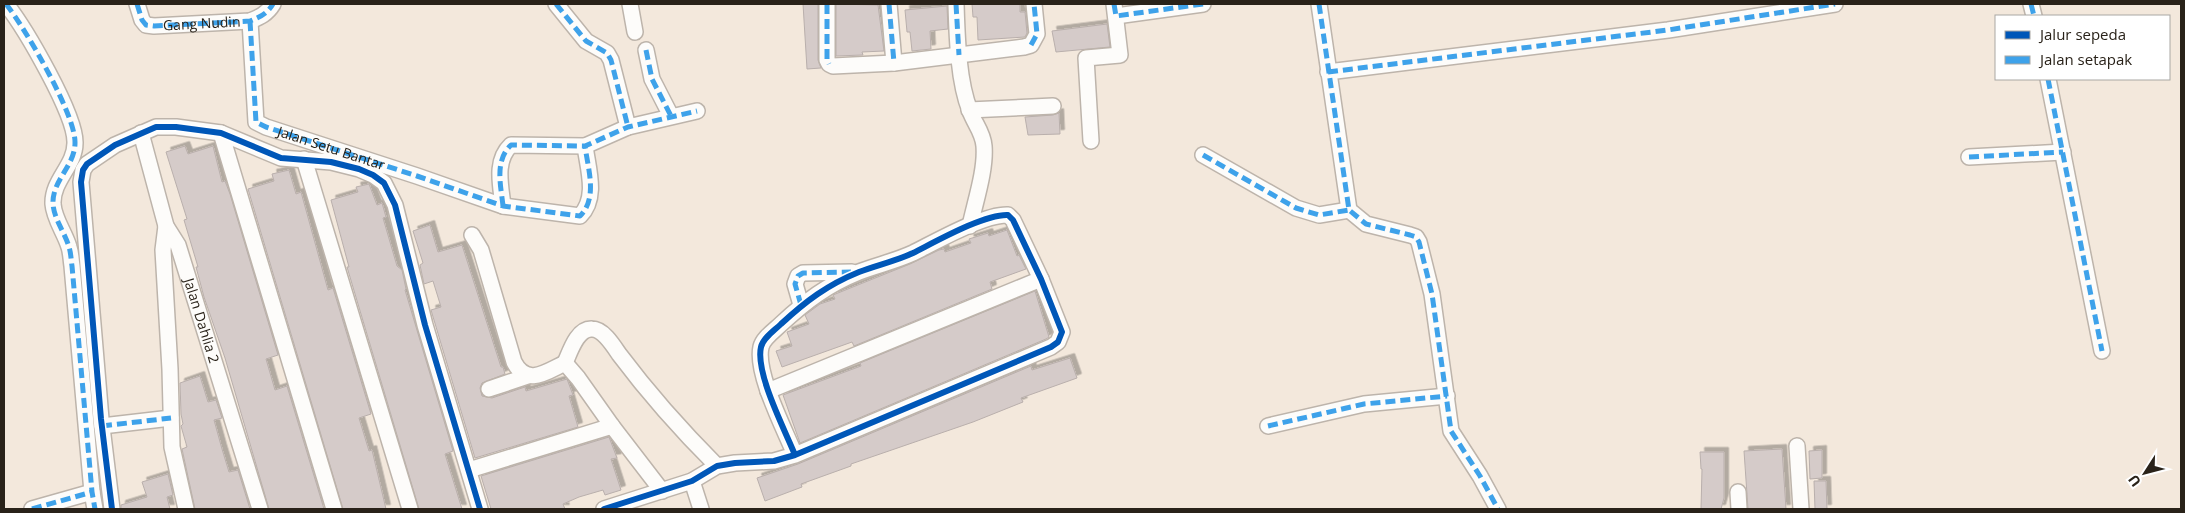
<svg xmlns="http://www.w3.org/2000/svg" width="2185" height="513" font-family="'Open Sans',sans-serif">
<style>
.building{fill:#d5cbc9;stroke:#b9afac;filter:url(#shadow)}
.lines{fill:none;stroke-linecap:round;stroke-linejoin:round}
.street-casing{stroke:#bdb4ab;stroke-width:18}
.street{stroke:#fdfcfa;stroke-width:15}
.quiet{stroke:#3ea2ea;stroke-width:5;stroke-dasharray:10 5;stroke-linecap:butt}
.cycleway-casing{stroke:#fff;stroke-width:9}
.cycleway{stroke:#0057b8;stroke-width:6}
.labels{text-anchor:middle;stroke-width:5;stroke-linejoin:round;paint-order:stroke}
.street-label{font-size:14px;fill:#292219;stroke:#fff}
</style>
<defs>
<filter id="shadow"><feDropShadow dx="4.5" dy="-4.5" stdDeviation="0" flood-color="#0004"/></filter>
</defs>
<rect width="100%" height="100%" fill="#f3e8dc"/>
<g class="building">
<polygon points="803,4 818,4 818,60 821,68 807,69"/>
<polygon points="836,4 878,5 884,51 862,52 863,55 836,56"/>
<polygon points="972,4 1020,4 1020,12 1025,12 1027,33 1025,37 978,40 977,17 973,17"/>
<polygon points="947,6 948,29 930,31 931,49 912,51 910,32 907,32 905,10"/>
<polygon points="1107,24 1110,47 1056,52 1052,31"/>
<polygon points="1059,113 1060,134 1028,135 1025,117 1053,115"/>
<polygon points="185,146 188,154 213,146 222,182 225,181 230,194 278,355 266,359 275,390 287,386 324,509 269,509 225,358 204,297 196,267 198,267 184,220 187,219 166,152"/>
<polygon points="289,170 296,194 301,192 328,290 333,288 371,414 359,418 369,451 372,450 386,509 343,509 248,189 274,181 272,174"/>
<polygon points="369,184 377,205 382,203 386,217 383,218 397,266 402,270 406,289 405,290 453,451 445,454 462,509 419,509 347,267 349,267 331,200 358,192 356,187"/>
<polygon points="430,225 438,252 462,245 501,367 503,367 505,374 482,383 480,388 482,396 492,398 525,387 526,391 567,379 573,395 569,396 578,427 475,458 431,310 441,307 433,281 424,284 420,265 423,263 413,231"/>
<polygon points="1007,230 1017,256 1019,255 1026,269 990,282 992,289 854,346 852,342 782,367 776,351 792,346 787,332 809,324 805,315 820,304 835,299 833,295 910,264 939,250 944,249 945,252 971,243 969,239 988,233 989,236"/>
<polygon points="1035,291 1049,337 1046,339 800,443 783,395 861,366 860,363"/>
<polygon points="1070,358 1077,378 1021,398 1023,402 973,422 851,464 851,466 801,484 802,487 765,501 757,478 798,464 1031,366 1032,370"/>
<polygon points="200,376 208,402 216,400 222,418 214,420 222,449 229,472 238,470 250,509 195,509 182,449 187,447 181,426 183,424 181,414 180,383"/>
<polygon points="609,437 617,458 611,459 621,490 605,495 603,490 579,497 563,504 565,509 491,509 481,476"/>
<polygon points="1782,449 1786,509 1748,509 1744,451"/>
<polygon points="1822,450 1822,478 1810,479 1809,451"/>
<polygon points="1700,452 1724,452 1724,498 1721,509 1701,509 1702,469 1701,469"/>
<polygon points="168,474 173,495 167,497 170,509 121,509 121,505 147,497 142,482"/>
<polygon points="1814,481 1826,481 1827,509 1815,509"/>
</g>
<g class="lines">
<g class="street-casing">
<g id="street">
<path d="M6,4C25,28 76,115 75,143C75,166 52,180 53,204C54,219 65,233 69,247C71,253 71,260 72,266L92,492L95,509"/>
<path d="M137,4L142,20L146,25L154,26L250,21C260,17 267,14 273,4"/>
<polyline points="556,4 586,41 607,53 611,60 628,127"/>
<polyline points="630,4 635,32"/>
<polyline points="827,4 827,60 829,64 833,66 894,63 1024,47 1031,45 1037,34 1034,4"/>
<polyline points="889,4 894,63"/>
<path d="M956,4C957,35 958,81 970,111C974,123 983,132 984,146C986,170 975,202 970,226"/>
<polyline points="1319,4 1349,210 1366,224 1410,235 1416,237 1419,242 1432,294 1451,431 1480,476 1498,509"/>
<polyline points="2031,4 2034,16"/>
<polyline points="1116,16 1203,4"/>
<path id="s1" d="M250,21L256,122L266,127L417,176L503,206L580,216C598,198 588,169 585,146"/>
<polyline points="646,50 652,79 671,116"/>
<polyline points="1328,72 1668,30 1835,4"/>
<polyline points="2048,79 2102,351"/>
<polyline points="969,110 1053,106"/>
<path id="s2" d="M141,133L166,226L178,245L260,509"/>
<polyline points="221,133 334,509"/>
<polyline points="1091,141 1086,58 1120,55 1114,4"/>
<polyline points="1203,155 1296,208 1319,215 1349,210"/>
<polyline points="1969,157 2063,152"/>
<polyline points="304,159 410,509"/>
<path d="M503,206C501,186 494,161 511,145L585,146L628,127L697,111"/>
<polyline points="166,226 163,250 170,369 172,447 186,509"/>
<path d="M472,235L481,250L514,362C527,387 546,372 565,363L578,378L612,426L662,491"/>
<polyline points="801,305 795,284 798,276 803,273 852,272"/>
<path d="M565,363C570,352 577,328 592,329C603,329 613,345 619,354C649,394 682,431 717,466"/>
<polyline points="489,389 528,376"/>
<polyline points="768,391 1041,279"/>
<polyline points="102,426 171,418"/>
<polyline points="1268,426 1364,404 1447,396"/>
<polyline points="1797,446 1801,509"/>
<polyline points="469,470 612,426"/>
<polyline points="692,481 701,509"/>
<polyline points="1738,492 1739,509"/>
<polyline points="32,509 92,492"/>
<polyline points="112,509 101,419 81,182 83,170 87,164 115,145 156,127 176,127 221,133 281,158 331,162 359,169 373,175 384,183 395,205 425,325 480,509"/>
<path d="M604,509L692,481L717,466L735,463L774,461L795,455L1051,347L1058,342L1062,332L1041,279L1013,220L1008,215C984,214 935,242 913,253C896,261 877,265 859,272C827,285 806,301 781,324C775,330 763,338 761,347C755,373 785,430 795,455"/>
</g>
</g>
<use href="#street" class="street"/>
<g class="quiet">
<path d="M6,4C25,28 76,115 75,143C75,166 52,180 53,204C54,219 65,233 69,247C71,253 71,260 72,266L92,492L95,509"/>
<path id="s3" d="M137,4L142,20L146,25L154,26L250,21C260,17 267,14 273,4"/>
<polyline points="556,4 586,41 607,53 611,60 628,127"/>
<polyline points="827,4 827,60 829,64"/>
<polyline points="889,4 894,63"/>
<polyline points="956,4 959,55"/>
<polyline points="1114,4 1116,16 1203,4"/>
<polyline points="1319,4 1349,210 1366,224 1410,235 1416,237 1419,242 1432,294 1451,431 1480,476 1498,509"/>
<polyline points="2031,4 2034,16"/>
<path d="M250,21L256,122L266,127L417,176L503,206L580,216C598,198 588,169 585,146"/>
<polyline points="1031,45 1037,34 1034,4"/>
<polyline points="646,50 652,79 671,116"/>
<polyline points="1328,72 1668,30 1835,4"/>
<polyline points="2048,79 2102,351"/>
<polyline points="1203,155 1296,208 1319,215 1349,210"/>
<polyline points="1969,157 2063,152"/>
<path d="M503,206C501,186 494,161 511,145L585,146L628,127L697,111"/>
<polyline points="801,305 795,284 798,276 803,273 851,272"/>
<polyline points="102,426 171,418"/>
<polyline points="1268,426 1364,404 1447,396"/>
<polyline points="32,509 92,492"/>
</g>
<g class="cycleway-casing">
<g id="cycleway">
<polyline points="112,509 101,419 81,182 83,170 87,164 115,145 156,127 176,127 221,133 281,158 331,162 359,169 373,175 384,183 395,205 425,325 480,509"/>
<path d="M604,509L692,481L717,466L735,463L774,461L795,455L1051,347L1058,342L1062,332L1041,279L1013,220L1008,215C984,214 935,242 913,253C896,261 877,265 859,272C827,285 806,301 781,324C775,330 763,338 761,347C755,373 785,430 795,455"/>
</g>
</g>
<use href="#cycleway" class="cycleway"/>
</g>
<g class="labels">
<g class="street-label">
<text dy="5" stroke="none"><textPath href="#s3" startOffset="79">Gang Nudin</textPath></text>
<text dy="5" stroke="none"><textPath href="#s1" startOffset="181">Jalan Setu Bantar</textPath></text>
<text dy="5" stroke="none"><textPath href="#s2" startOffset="198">Jalan Dahlia 2</textPath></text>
</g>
</g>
<rect width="2185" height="513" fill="none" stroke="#292219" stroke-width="10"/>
<rect x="1995" y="15" width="175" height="65" fill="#ffffff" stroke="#a9a7a3"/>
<rect x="2005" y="31" width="25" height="8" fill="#0057b8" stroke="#a9a7a3"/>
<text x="2040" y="40" font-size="15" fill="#292219">Jalur sepeda</text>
<rect x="2005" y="56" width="25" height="8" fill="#3ea2ea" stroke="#a9a7a3"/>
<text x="2040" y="65" font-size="15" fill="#292219">Jalan setapak</text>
<g transform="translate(2145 473) rotate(234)" stroke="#ffffff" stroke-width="4" paint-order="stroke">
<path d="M0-4L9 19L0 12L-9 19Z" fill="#292219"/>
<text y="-8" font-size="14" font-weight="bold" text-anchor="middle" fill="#292219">U</text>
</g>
</svg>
